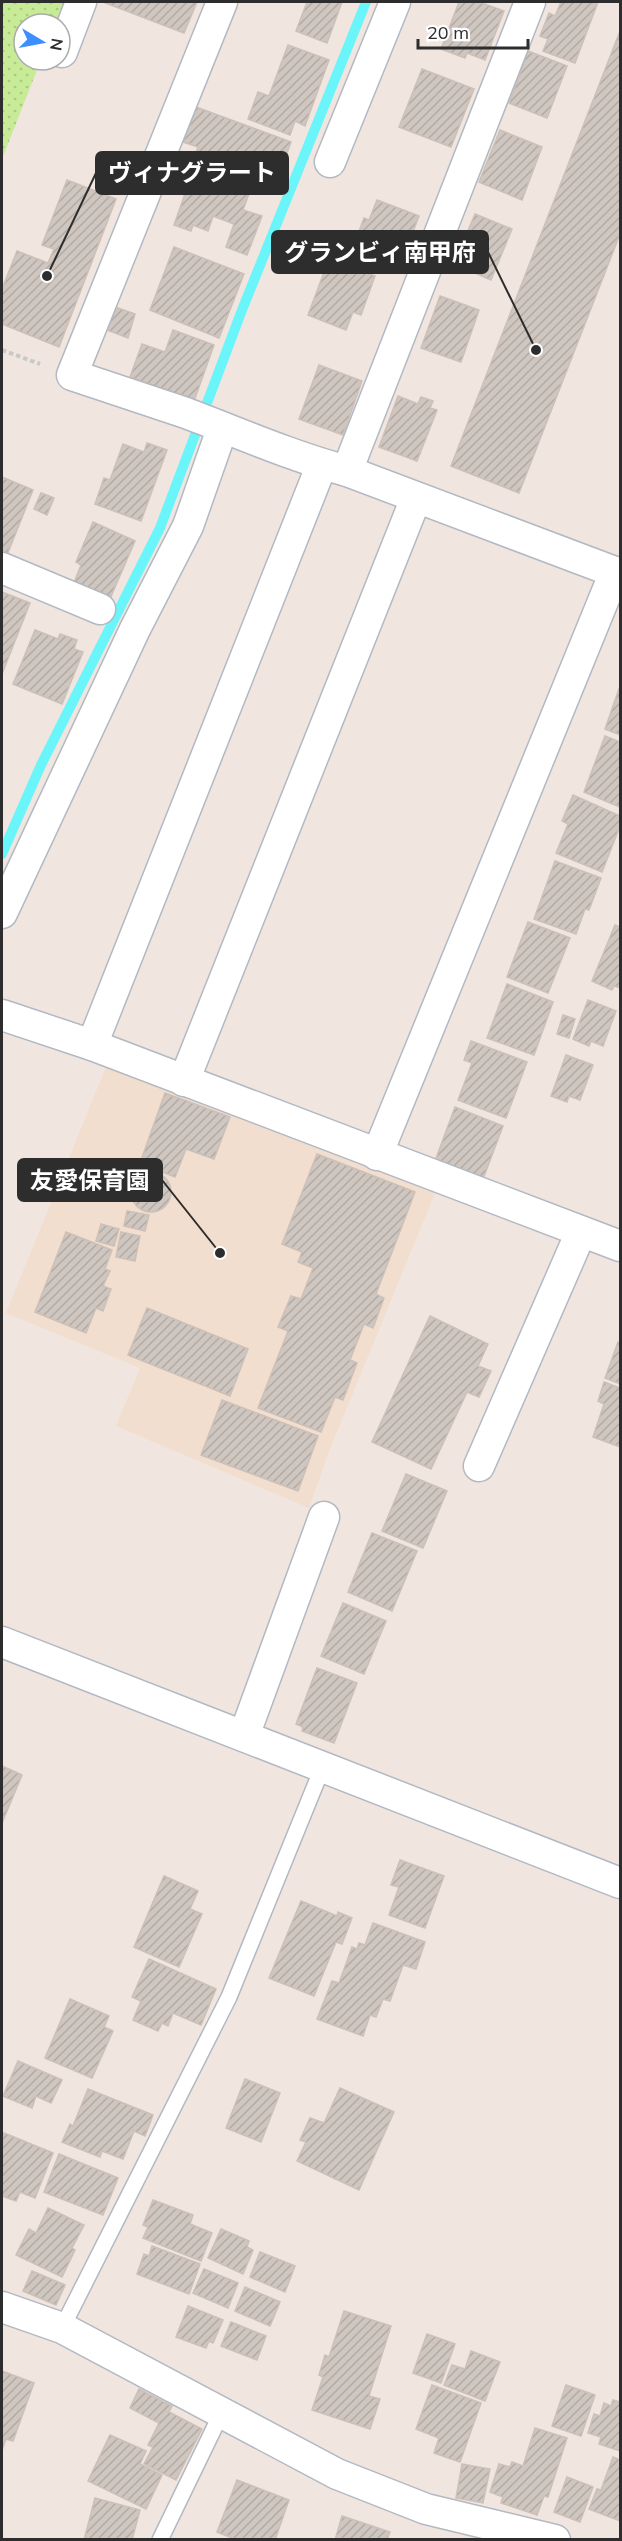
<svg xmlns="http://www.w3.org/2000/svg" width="622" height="2541" font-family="Mulish,'Noto Sans JP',sans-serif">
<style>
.education{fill:#f2dece}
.grass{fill:url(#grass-dots)}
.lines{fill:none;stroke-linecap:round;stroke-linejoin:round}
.stream{stroke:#6af5fa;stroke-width:10}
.building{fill:url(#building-hatch);stroke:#ccc0b8;stroke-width:1.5}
.lane-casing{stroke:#b3b9c2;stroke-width:18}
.street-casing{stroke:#b3b9c2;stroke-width:33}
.path{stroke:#c8c8c8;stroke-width:4;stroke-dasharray:4.5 3;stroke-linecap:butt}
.lane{stroke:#fff;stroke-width:15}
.street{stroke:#fff;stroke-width:30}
.leader{fill:none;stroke:#2d2d2d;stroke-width:2}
.callout-dot{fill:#2d2d2d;stroke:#fff;stroke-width:2}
.callout{fill:#2d2d2d;stroke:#2d2d2d;stroke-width:2}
.callout-label{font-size:24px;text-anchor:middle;font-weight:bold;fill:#fff}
</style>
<defs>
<pattern id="grass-dots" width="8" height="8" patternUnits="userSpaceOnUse" patternTransform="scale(1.5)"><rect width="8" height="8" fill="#c7eb97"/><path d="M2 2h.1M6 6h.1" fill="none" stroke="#abca82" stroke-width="1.8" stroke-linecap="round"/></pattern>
<pattern id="building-hatch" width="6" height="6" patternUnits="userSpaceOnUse" patternTransform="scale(1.5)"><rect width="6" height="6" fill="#cfc6c0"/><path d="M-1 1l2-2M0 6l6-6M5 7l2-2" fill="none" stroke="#b2aaa5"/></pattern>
</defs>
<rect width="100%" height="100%" fill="#f0e5df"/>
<polygon class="education" points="106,1067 435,1193 328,1454 309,1508 116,1426 140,1368 6,1313"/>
<polygon class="grass" points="2,2 65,2 56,24 24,24 24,60 41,60 2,159"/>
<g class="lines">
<polyline class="stream" points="2,854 41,765 160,528 242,310 366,2"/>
</g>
<g class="building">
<polygon points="103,2 197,2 184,33"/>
<polygon points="307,2 342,2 327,43 296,31"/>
<polygon points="459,2 479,2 504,11 485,60 467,53 465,58 441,49"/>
<polygon points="561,2 598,2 575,63 543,51 548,39 540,36 549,13 555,16"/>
<polygon points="620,31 620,234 519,493 451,466"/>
<polygon points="288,45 329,60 305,126 295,121 290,135 248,119 258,92 269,96"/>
<polygon points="528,51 567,66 547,118 509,103"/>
<polygon points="422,69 474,89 451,147 399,127"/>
<polygon points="196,107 291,142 279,175 259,167 243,210 262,216 247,255 226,247 234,224 213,216 208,231 193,225 191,231 174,225 187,188 184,187 198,147 183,142"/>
<polygon points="500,130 542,147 522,200 479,182"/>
<polygon points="67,180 116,199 59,347 2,324 2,289 17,251 48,263 54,249 42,245"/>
<polygon points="377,200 419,216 398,271 351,253 364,218 369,220"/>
<polygon points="475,214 512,229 491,280 454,264"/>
<polygon points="174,247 244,274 219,338 150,310"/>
<polygon points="329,259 375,276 361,315 353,312 346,330 308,315"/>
<polygon points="440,296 479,310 461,362 421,348"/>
<polygon points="115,307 135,314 128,338 107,330"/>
<polygon points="173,330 214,345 194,401 150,391 152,385 130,377 142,344 165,352"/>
<polygon points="319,365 362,381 343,435 299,419"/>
<polygon points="398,396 418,404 421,397 433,401 430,408 437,410 417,461 379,447"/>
<polygon points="147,443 167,450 141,521 95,504 104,478 110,480 123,444 144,452"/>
<polygon points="2,477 33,490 7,555 2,553"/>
<polygon points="41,493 54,498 47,515 34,509"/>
<polygon points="93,522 135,541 109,601 73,585 81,565 76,562"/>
<polygon points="2,592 30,603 2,674"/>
<polygon points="35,630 58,639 60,634 77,640 74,649 83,652 62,704 13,684"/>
<polygon points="620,686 620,735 605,729"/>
<polygon points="605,736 620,742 620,807 584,792"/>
<polygon points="573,795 620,816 620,826 602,872 556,853 568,824 562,821"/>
<polygon points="555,861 601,878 589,910 585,909 576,934 534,919"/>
<polygon points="528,922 570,938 548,993 507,977"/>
<polygon points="615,925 620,927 620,988 614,986 612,990 592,981"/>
<polygon points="507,984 553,1002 534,1055 487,1038"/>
<polygon points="588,1000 616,1011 603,1046 591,1041 589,1046 573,1039"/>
<polygon points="563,1015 575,1019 569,1038 557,1034"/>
<polygon points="471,1041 527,1062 506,1118 458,1100 472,1063 464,1060"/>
<polygon points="566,1055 593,1065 580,1100 569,1096 567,1102 551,1096"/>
<polygon points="165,1093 230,1117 214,1159 186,1149 175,1177 140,1163"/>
<polygon points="455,1107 503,1126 483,1179 435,1161"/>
<polygon points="317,1154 415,1192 376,1294 384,1298 373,1328 364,1324 350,1360 357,1363 343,1400 335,1397 321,1432 258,1408 288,1331 278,1327 291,1296 301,1299 313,1268 298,1262 302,1252 282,1244"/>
<circle cx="151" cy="1192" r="20"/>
<polygon points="127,1211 149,1215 145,1231 124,1226"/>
<polygon points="101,1224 119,1229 114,1246 96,1241"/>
<polygon points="66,1232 112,1250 105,1269 110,1271 103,1286 111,1289 103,1311 96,1308 86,1333 35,1312"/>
<polygon points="121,1232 140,1236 135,1261 116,1257"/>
<polygon points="147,1308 248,1349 230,1396 128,1355"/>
<polygon points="430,1316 488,1344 478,1366 491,1371 479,1397 467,1392 431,1469 372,1442"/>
<polygon points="618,1342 620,1343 620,1384 605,1378"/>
<polygon points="604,1382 620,1388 620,1447 593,1437 604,1404 598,1401"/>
<polygon points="222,1400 318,1436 298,1491 201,1455"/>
<polygon points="406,1474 447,1491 423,1548 382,1531"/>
<polygon points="372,1533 417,1551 392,1611 348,1592"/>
<polygon points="343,1603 386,1621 364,1674 321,1656"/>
<polygon points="317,1668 357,1683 334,1743 302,1731 303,1727 296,1724"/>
<polygon points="2,1766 22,1775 2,1823"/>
<polygon points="400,1860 444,1876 425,1928 389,1915 399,1887 391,1885"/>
<polygon points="164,1876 198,1891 190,1909 202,1914 179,1967 134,1947"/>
<polygon points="301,1901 337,1916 338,1912 352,1918 342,1944 336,1942 314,1996 269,1978"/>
<polygon points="373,1923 425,1942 416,1969 403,1965 390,2001 383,1999 376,2017 370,2015 363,2036 317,2019 332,1981 339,1983 352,1947 357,1949 359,1943 365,1945"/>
<polygon points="149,1959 216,1989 201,2025 173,2013 168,2026 162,2023 158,2031 133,2020 141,2001 132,1997"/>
<polygon points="70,1999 109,2016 104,2027 113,2031 92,2078 45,2058"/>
<polygon points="18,2061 62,2080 51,2103 36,2096 32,2108 3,2096"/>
<polygon points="245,2079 280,2093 261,2142 226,2128"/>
<polygon points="340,2088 394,2112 359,2190 297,2161 306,2142 300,2140 310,2118 324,2123"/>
<polygon points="88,2089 153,2115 145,2136 134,2131 123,2159 102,2151 100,2157 62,2142 70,2124 73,2126"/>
<polygon points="4,2133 53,2153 35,2198 20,2192 16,2201 2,2196 2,2139"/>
<polygon points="59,2154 118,2178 103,2215 44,2192"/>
<polygon points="153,2200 193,2215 190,2224 212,2233 201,2261 143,2238 148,2227 143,2225"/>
<polygon points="48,2208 84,2225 72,2248 75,2250 62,2277 16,2255 29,2229 36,2233"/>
<polygon points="221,2229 249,2241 247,2247 253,2250 243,2274 208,2258"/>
<polygon points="152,2246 200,2264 189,2294 137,2274 144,2254 149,2256"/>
<polygon points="260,2252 295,2266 285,2292 250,2277"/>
<polygon points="204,2269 238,2283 228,2308 193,2293"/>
<polygon points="32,2271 65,2285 56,2305 23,2291"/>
<polygon points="245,2287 280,2302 270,2326 235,2311"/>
<polygon points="188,2306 223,2320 213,2343 209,2341 206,2348 176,2337"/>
<polygon points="344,2311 391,2326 369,2396 380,2399 370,2429 312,2410 323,2377 319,2375 325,2355 329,2357"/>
<polygon points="231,2322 266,2336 257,2360 221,2346"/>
<polygon points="427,2334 455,2344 441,2383 413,2373"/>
<polygon points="471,2351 500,2362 485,2401 444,2385 452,2365 465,2369"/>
<polygon points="2,2371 34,2383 13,2441 6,2439 2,2450"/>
<polygon points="432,2385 481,2403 460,2462 434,2453 439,2438 416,2429"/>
<polygon points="566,2385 595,2395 581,2436 552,2426"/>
<polygon points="139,2389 172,2406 169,2412 202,2429 176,2480 144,2464 153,2447 148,2445 159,2423 130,2408"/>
<polygon points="613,2400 620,2402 620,2451 599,2444 601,2437 588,2433 594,2414 600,2416 604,2403 611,2406"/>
<polygon points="535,2428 567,2438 548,2497 544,2496 537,2515 501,2503 503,2497 490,2492 499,2464 510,2467 512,2462 523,2466"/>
<polygon points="110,2435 146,2451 140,2464 162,2475 146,2509 88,2481"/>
<polygon points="613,2457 620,2460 620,2521 589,2509 597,2489 601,2490"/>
<polygon points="462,2464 490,2469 483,2503 456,2498"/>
<polygon points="567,2477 593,2487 580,2522 554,2512"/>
<polygon points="237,2480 289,2500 275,2540 237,2540 217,2532"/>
<polygon points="95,2498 140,2510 132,2540 84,2540"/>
<polygon points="342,2516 390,2532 387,2540 335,2540"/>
</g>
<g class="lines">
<g class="lane-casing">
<g id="lane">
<polyline points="62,2328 229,1997 323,1766"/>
<polyline points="160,2540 221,2414"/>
</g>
</g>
<g class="street-casing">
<g id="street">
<path d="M222,2L72,375C110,388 148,400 186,413C239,433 291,456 347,471L620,574"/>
<polyline points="62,52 81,2"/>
<polyline points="330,162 395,2"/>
<polyline points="347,471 530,2"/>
<polyline points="2,568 100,609"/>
<polyline points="2,913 135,629 188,526 222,429"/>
<polyline points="2,1015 92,1045 620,1246"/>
<polyline points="92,1045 322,464"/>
<polyline points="184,1081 416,498"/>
<polyline points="377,1155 615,572"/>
<polyline points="479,1466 581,1232"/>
<polyline points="2,1642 620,1883"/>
<polyline points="244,1736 324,1517"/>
<polyline points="2,2307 62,2328 337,2474 426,2509 555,2540"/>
</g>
</g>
<polyline class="path" points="2,350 40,364"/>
<use href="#lane" class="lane"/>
<use href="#street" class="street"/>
</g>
<path class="leader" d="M47 276L96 173M536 350L488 252M220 1253L162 1180"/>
<g class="callout-dot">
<circle cx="47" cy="276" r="6"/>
<circle cx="536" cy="350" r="6"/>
<circle cx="220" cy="1253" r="6"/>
</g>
<g class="callout">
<rect x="96" y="152" width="192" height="42" rx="6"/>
<rect x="272" y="231" width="216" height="42" rx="6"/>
<rect x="18" y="1159" width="144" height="42" rx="6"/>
</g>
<g class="callout-label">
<text x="192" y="181">ヴィナグラート</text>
<text x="380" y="261">グランビィ南甲府</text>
<text x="90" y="1189">友愛保育園</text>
</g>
<rect width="622" height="2541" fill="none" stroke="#2d2d2d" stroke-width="6"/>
<g transform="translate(42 42) rotate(100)"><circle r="28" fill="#ffffff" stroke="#ababab" stroke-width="1.5"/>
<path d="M0-4.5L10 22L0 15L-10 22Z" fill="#3d8eff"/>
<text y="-9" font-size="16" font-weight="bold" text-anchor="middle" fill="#2d2d2d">N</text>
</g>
<path d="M418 39v9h110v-9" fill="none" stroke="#2d2d2d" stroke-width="3"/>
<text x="427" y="39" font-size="18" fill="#2d2d2d" stroke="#ffffff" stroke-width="4.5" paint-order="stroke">20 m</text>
</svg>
